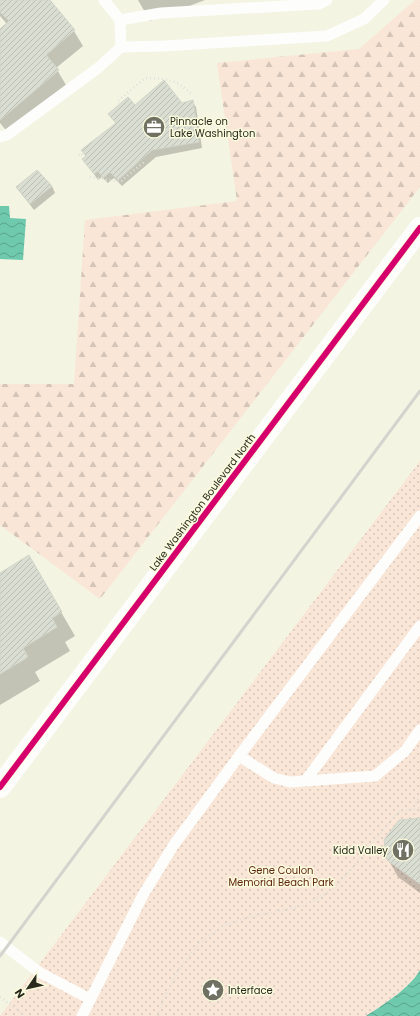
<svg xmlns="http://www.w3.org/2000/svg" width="420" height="1016" font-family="Poppins,sans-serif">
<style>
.forest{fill:url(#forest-firs)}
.park{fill:url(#park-dots)}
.water{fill:url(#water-waves)}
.shadow{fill:#0003}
.building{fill:url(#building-hatch);stroke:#d2d6c9}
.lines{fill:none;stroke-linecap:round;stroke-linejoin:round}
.path{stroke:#e1e1db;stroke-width:2.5;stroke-dasharray:1 3;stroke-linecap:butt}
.service{stroke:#fdfdfb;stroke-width:11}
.tertiary{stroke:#fdfdfb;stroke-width:22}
.rail{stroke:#d4d4cf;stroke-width:3}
.cycleway-casing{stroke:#fafadd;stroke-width:8}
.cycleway{stroke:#d6006c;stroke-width:6}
.labels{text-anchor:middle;stroke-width:3;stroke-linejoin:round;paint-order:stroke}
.poi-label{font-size:10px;fill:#29291e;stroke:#fafadd;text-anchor:start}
.street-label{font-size:10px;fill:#29291e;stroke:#fafadd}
.park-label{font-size:10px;fill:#602710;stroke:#fafadd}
</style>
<defs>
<pattern id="forest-firs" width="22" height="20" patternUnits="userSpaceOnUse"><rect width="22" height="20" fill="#f9e6d7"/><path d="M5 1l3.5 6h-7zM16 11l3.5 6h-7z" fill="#d5c5b8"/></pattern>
<pattern id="park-dots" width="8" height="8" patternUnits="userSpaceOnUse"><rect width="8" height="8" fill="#f9e6d7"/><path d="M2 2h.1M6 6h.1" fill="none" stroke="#d5c5b8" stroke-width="1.8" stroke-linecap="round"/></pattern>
<pattern id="water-waves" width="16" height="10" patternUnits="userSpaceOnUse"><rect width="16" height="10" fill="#6fc9ad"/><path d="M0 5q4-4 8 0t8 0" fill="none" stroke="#5ba38c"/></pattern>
<pattern id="building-hatch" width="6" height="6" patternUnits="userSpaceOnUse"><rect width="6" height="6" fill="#daddd1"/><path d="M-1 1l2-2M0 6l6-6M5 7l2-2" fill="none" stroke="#bbbeb3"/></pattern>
</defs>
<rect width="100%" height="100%" fill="#f4f4e3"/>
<polygon class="forest" points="415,0 420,0 420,187 100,599 0,525 0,384 74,384 85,220 237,201 217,63 359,49"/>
<path class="park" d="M420,461V970C410,988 383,1005 366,1016H0Z"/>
<g class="water">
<polygon points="0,206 9,206 10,218 26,219 23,260 0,259"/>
<path d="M420,970V1016H366C383,1005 410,988 420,970Z"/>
</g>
<g class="shadow">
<polygon points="0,0 48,0 74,31 83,46 56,68 66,85 9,134 0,123 0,44 7,24 0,16"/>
<polygon points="138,0 205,0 150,21"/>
<polygon points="192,101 196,107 202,148 156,157 122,186 114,178 108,183 102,177 98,180 84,159 86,157 83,150 116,124 109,114 134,106 181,104"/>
<polygon points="52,186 55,193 34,210 17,188"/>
<polygon points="29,557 75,636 65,642 70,651 35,672 40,681 0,705 0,574"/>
<polygon points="420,819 420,893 398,877 388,859"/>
</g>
<g class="building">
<polygon points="0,0 50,0 75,30 46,55 59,70 0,120 0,29 9,21 0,12"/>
<polygon points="164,80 182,103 193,100 199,142 152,150 118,180 110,172 103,178 98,171 94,174 82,159 86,156 81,150 116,123 108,114 128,97 135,105"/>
<polygon points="37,170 52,186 30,204 16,187"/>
<polygon points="29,555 62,612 52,618 57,627 23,648 28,657 0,674 0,573"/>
<polygon points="420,818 420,884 387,860 384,840 399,820"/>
</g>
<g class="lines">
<g class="path">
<path d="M120,104L118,101L145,78C166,79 176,78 192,95"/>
<polyline points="79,155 81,153 84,157"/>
<polyline points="90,177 120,182 144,162"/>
<polyline points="411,810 420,797"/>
<polyline points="0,997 25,1016"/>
<polyline points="158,1016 163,1000 180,967 201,942 224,925 250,917 303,906 327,893 340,882 353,867 398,812 420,808"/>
</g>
<g class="service">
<polyline points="104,0 120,20 121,47"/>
<polyline points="120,20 161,13 319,4 327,0"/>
<polyline points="0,137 7,135 98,68 121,47 164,46 327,36 364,19 384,0"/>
<polyline points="239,756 274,778 290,782 375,776 405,751 420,730"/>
<polyline points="306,780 420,626"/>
<polyline points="0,942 39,972 90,999"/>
<polyline points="82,1016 143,895 173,846 239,756 420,516"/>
</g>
<polyline class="tertiary" points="0,787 420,228"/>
<polyline class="rail" points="0,956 420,391"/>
<g class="cycleway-casing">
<polyline id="cycleway" points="0,787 420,228"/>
</g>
<use href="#cycleway" class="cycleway"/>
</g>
<defs>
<g id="office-disc" transform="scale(1.15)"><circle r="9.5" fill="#707063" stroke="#fafadd"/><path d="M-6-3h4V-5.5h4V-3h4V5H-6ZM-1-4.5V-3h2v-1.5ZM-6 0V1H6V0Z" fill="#fff"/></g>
<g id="restaurant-disc" transform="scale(1.15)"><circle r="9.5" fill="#707063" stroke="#fafadd"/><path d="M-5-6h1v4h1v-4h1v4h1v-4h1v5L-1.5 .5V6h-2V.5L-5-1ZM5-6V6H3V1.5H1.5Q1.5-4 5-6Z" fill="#fff"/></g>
<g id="sight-disc" transform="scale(1.15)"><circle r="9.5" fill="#707063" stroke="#fafadd"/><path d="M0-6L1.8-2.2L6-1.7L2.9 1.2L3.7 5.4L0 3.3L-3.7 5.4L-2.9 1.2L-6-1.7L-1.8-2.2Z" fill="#fff"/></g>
</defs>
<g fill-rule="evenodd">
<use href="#office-disc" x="154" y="127"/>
<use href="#restaurant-disc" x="403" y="850"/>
<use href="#sight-disc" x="213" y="990"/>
</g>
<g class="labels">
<g class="poi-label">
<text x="170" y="125">Pinnacle on<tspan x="170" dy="12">Lake Washington</tspan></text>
<text x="388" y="854" text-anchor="end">Kidd Valley</text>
<text x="228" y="994">Interface</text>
</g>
<g class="street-label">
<text transform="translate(202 502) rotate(-53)" y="4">Lake Washington Boulevard North</text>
</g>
<g class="park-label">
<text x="281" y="874">Gene Coulon<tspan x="281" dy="12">Memorial Beach Park</tspan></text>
</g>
</g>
<g transform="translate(28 988) rotate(236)" stroke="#fafadd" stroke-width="3" paint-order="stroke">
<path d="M0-3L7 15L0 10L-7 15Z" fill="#29291e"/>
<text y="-6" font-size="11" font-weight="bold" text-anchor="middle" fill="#29291e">N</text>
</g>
</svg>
